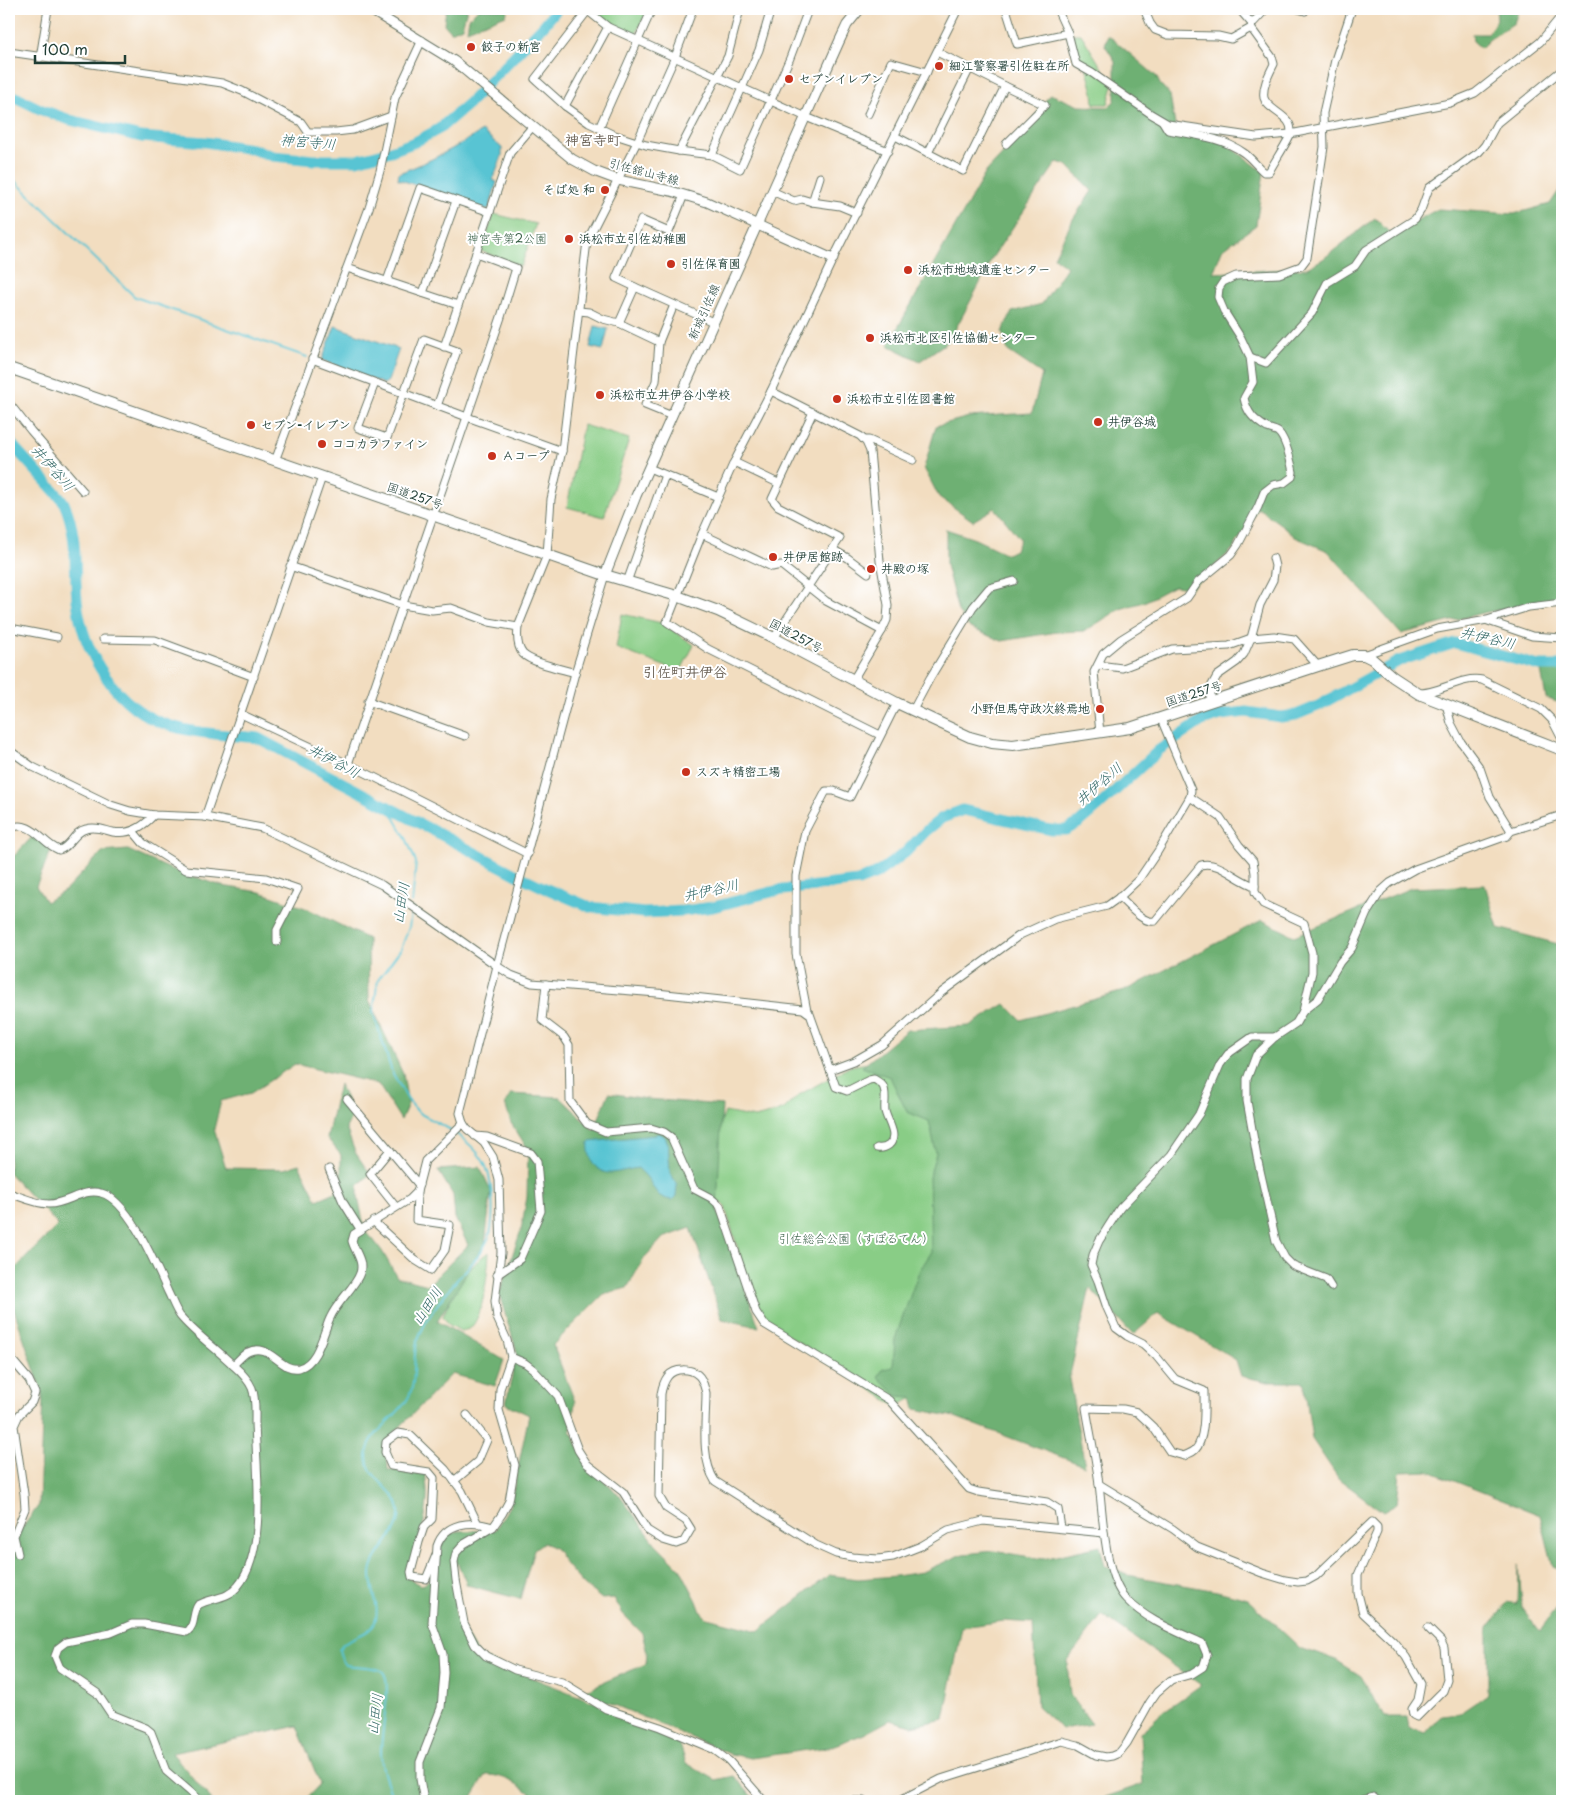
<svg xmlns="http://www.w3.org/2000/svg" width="1571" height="1810" font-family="'Playpen Sans','Klee One',sans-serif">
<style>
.green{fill:#89cd86;stroke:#54855d}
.forest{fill:#6eb073;stroke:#467654}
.water{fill:#58c4d3;stroke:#3c8084}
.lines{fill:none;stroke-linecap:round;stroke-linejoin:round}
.stream{stroke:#58c4d3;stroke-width:2}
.river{stroke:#58c4d3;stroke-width:11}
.minor-casing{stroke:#697565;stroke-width:9}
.major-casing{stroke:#697565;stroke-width:11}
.highway-casing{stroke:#697565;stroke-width:12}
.minor{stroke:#fff;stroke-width:7}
.major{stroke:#fff;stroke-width:9}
.highway{stroke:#fff;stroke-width:10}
.poi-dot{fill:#c8321e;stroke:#fff;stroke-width:2}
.labels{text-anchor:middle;stroke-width:4;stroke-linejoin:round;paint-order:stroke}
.poi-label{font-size:12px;font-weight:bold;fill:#1f3d34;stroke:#fff;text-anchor:start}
.street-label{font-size:12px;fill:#1f3d34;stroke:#fff}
.park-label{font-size:12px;fill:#3a6148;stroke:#fff}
.neighbourhood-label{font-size:14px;font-weight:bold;fill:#696054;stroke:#fff}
.water-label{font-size:14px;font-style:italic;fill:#306664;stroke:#fff}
</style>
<rect width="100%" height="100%" fill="#fff"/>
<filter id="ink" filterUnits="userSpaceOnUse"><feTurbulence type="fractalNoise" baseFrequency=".02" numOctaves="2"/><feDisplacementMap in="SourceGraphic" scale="10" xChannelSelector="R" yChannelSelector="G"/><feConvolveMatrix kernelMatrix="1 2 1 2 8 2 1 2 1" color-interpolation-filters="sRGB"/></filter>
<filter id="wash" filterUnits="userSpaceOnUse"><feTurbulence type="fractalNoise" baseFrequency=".0096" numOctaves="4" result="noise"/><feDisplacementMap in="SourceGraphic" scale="20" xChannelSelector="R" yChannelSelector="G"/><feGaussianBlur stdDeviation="1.12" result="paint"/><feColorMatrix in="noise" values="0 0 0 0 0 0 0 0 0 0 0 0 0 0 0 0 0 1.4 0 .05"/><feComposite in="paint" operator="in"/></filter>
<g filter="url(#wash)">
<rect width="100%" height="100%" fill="#f2ddc0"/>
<g class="green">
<polygon points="594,9 648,9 635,36 610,25 592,11"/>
<polygon points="1073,34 1081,34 1113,86 1108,104 1094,104 1093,92 1086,66 1079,62"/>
<polygon points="494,214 536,224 521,266 481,251"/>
<polygon points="583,425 629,439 604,517 567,507"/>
<polygon points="622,614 662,623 694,645 680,672 616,648"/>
<polygon points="891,1059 912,1069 977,1230 918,1396 896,1406 766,1321 761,1313 750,1288 725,1207 714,1196 710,1155 725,1112 755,1118 774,1113 784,1109 799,1095 851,1066"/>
<path d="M489,1252C488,1269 484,1319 469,1329C469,1329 462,1331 461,1331L448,1324L443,1316C452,1295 469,1264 489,1252Z"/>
</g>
<g class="forest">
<polygon points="446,9 467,9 462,27 451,32 444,24"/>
<polygon points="478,9 508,9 506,15 467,30 469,18"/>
<polygon points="1496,9 1519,9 1514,23 1490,39 1481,48 1473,41 1472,34 1488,34 1497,19"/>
<polygon points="1108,35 1156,76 1160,84 1170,95 1176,131 1227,144 1264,172 1256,225 1222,250 1213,273 1307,268 1323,259 1375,218 1391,234 1438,209 1514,214 1550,204 1562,186 1562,561 1559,564 1560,599 1482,613 1401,634 1328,551 1295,537 1283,526 1258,508 1233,549 1191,588 1174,586 1144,602 1120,609 1085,631 1057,632 1002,641 970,628 958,612 946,565 946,529 975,539 1007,554 1015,550 1020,539 995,508 973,521 939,497 924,468 936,426 969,417 1032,413 1042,374 1008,351 1002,332 1012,312 1042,304 1067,267 1054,257 1073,219 1092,191 1067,165 1057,162 992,258 979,285 949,341 920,361 888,345 986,172 1026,129 1050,94 1079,106 1109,107 1115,100 1115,61 1105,45"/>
<polygon points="1562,668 1562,704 1546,698 1541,671"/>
<path d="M34,835L51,851L36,886L46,902L66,890L102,852L128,850L168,868L222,886L260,892L308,909L368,939L369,1000L403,1074L408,1104L401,1120L378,1084L295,1064L251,1093L221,1101L214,1129L226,1168L284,1169L299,1164L317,1200L340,1190L341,1186V1155L327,1138L339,1084L353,1114L346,1128L355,1152L370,1174L358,1186V1198L366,1233L372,1238L382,1251L397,1277L428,1285L468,1245L455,1218L453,1195L438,1170L480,1167L491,1191L485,1244L437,1321L504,1360L495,1386L452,1374L386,1441L388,1470L425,1474C433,1512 416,1543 409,1579L420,1585L425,1584L432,1575L441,1544L446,1536L457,1531L495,1530L510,1505L529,1415L506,1404L517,1352L499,1294L521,1230L527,1197L528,1149L511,1123L505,1104L511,1094L560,1097L594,1130L609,1093L647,1099L722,1105L717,1208L759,1327L722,1319L691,1228L663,1238L645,1257L627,1288L604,1294L553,1345L575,1402L571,1431L587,1464L619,1495L655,1543L680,1568L697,1601L701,1612L707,1618L758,1631L829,1575L858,1579L896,1576L922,1572L963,1554L994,1551L1043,1559L1100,1546L1105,1566L1127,1575L1217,1591L1248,1599L1300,1648L1336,1660L1361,1676L1385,1717H1407L1409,1728L1426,1733L1441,1715L1460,1713L1488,1694V1628L1507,1602L1518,1604L1519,1565L1522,1608L1540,1631L1562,1602V1801H1094L1143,1784L1140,1733L1164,1711L1201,1685L1102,1615L1067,1661L1070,1695L1092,1724L1062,1729L1037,1706L1033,1623L1004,1621L962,1627L944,1719L912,1726L890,1720L864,1734L829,1747L751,1758L730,1754L610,1703L579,1693L646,1664L647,1653L642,1633L623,1614L614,1598L602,1599L584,1585L567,1566L556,1549L544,1542L534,1549L520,1599L467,1585L456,1559L455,1617L478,1655L492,1662L596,1703L679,1742L686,1763L716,1780L734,1776L756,1801H540C526,1789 505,1774 486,1775L470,1801H304L320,1784L297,1726L172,1753L212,1801H9V1546L39,1505L43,1395L9,1295V1275L58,1225L9,1173V855L14,856Z"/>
<polygon points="1485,885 1498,928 1562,945 1562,1570 1553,1566 1540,1515 1429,1471 1400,1472 1397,1504 1383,1512 1339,1479 1312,1439 1304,1382 1268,1382 1241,1376 1236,1360 1158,1313 1133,1335 1090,1288 1069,1379 1085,1466 955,1417 915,1409 912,1397 897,1396 878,1377 883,1369 893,1367 895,1339 919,1271 931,1253 929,1177 936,1153 929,1121 907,1112 890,1077 862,1067 907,1030 969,1026 1005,1004 1021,1020 1124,991 1262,920 1294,936 1411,888"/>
</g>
<g class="water">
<path d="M482,131L502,148V156L493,180L497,182L489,209H485L398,179L399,173C429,162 455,148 482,131Z"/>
<polygon points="335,326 399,349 388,381 384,384 322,360"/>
<polygon points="595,326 608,329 603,350 590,347"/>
<path d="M658,1133L665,1137L668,1143L670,1172L677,1185L676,1196L672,1200C657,1198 656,1191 649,1180C646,1176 642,1172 638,1168C629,1169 621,1172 611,1173C595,1174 587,1156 589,1142L655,1135Z"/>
</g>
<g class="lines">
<g class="stream">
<polyline points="9,175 135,297 307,357"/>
<polyline points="389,808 406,838 416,862 412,903"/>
<polyline points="412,908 409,927 401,949 378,980 373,1012 392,1072 408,1100 419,1113 451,1130"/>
<path d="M395,1801C388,1787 381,1769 381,1753C380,1736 393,1682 383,1672C377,1666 355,1667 346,1665L342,1660L339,1650C344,1637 363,1638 372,1627C383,1611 371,1592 371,1575C371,1551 402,1536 399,1511C397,1485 358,1478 369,1446C373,1432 398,1415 407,1400C419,1380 410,1355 420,1334C429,1314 441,1298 456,1281C464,1271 476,1261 482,1250C486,1244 490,1235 491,1229C494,1210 493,1175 482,1159C475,1148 465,1140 455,1133"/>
</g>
<g class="river">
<polyline points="9,94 42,110 70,120 141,137 205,142 252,149 273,156 314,160 357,160 391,151 415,142 439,129 469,103 544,25 557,9"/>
<path d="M9,441C22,456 36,471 50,486C54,491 61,497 64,503C78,534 74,567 77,600C82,651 116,709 168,725C196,734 228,735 258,738L515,874L547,889L590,907L644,913L683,911L713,907L775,891L858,881L876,874L906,852L926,831L942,818L963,810L1051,830H1066L1079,823L1100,805L1159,750L1202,721L1221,715L1246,712L1281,717L1296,715L1318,706L1399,661L1455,643L1539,666H1562"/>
</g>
</g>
</g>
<g filter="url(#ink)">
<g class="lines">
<g class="minor-casing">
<g id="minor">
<polyline points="589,9 535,79 565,106 589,123 612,134 646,145 679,151 712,155 740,169 790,58 808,10 806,9"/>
<polyline points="1006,9 1017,44 1068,33"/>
<polyline points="1057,9 1068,33 1076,64 1092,73 1151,114 1168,124 1256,137 1290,134 1450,103 1475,93 1540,42 1562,15"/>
<polyline points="1144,9 1150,23 1155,30 1168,35 1218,36 1231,39 1251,28 1252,24 1266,9"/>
<polyline points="1239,9 1252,24"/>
<polyline points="1298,9 1305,11 1306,9"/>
<polyline points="588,11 608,27 806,117 888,151"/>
<polyline points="9,52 222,83 242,91 301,122 308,132 336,132 353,130 391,116"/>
<polyline points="40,58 48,9"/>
<polyline points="1005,86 1045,105 1006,144"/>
<polyline points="565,106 608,27"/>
<polyline points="868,114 891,62 927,72"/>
<path d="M1163,122L1168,130C1194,135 1222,137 1244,153C1251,158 1257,166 1264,172H1269C1273,164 1288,141 1290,135C1296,116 1268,112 1264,98C1262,87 1269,74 1274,64L1272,57L1251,28"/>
<polyline points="599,128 652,9"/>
<polyline points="895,136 963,171 1005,86 937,52"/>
<polyline points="679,151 728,56 740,9"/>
<polyline points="928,153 970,68"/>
<polyline points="712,155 759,50 771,9"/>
<polyline points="772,191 794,201 802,199 812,202 820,177"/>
<polyline points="812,202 840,206 857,213"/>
<polyline points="347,268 458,305"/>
<polyline points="387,281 420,188 490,212"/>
<polyline points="635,287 616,278 641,220 669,232 684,195"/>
<polyline points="423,293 456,201"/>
<polyline points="579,311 589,312 603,319 619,323 659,342"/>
<polyline points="619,323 635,287 713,322"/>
<polyline points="444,347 510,153 533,126"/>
<polyline points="1250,357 1266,363 1312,313 1327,283 1355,266 1366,250 1415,219 1421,210 1429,188 1479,152 1485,145 1497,123 1562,70"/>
<polyline points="312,359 467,417 501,317 516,268 476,253"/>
<polyline points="375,383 358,428 387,438 424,339 457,351 437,406"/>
<polyline points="771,391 860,436 866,442 870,451 880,561 888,605 887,620 882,631 853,680"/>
<polyline points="9,403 31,431 83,491"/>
<polyline points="672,416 645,405 656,381 659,342 674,305"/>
<polyline points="864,440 869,440 913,460"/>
<polyline points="275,461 369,208 380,171 395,98 422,40"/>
<polyline points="734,462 778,483"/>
<polyline points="649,468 718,497"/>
<polyline points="702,534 772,567 781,565 826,601 882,631"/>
<polyline points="832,549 848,558 868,573"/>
<path d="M290,566L403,605L432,610L451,608L489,622L518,627C517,636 517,647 523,654C532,663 562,669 575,673"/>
<polyline points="605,575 575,673 497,966 460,1113 463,1123 467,1129 484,1143 493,1157 499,1180 501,1253 495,1301 497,1318 507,1340 511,1357 500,1389 499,1410 515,1465 509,1501 502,1514 493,1527 464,1544 456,1553 454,1562 456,1580 464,1623 475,1645 486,1656 515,1670 562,1682 606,1709 660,1727 713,1749 729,1761 764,1801"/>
<polyline points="627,582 665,475"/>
<polyline points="1488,621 1532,636 1562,638"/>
<polyline points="9,626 15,629 57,637"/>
<polyline points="518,627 547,555 551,499 562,451 587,241 637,142 675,57 693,9"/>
<polyline points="774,638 840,538 778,506 772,499 813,412"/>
<polyline points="103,639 155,640 254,677"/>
<polyline points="1364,655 1437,629 1487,620 1529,607 1562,603"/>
<polyline points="1098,665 1122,668 1172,649 1229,646 1251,638 1274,636 1294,639 1318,666"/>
<path d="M1421,693C1442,692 1462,676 1482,680L1541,709L1552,720L1562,739"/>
<polyline points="368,701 465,736"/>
<polyline points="1208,703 1212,685 1217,676 1237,662 1244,654 1251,638 1260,605 1273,580 1275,566 1273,558"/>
<polyline points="1446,704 1451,723 1461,742 1480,768 1490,797 1511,831"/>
<polyline points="913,710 930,678 973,607 989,588 1014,581"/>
<polyline points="241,714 348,764 528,854"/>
<path d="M1100,733L1094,672L1103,654L1121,639L1187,598L1198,582L1231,555L1238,545L1258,507L1264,492L1273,485L1284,483L1292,477L1293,472C1291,462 1286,439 1278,432C1275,430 1270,429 1267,428C1254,420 1247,413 1244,398L1253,382L1250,357L1241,338L1224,311L1218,297L1219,288L1223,282L1236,276L1279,274L1301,266L1307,258L1324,147L1323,113L1335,60L1352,9"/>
<polyline points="880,735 708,649 667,622 702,534 734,462 771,391 833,259 958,9"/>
<path d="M9,750L33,767L111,805L130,811L154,815L205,817L262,828L382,885L497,966L511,975L532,983L657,993L803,1009L810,1014L836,1087L847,1091L869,1080L874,1079C877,1081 881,1083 883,1086C887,1093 884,1103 885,1111C887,1121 899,1136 889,1145C885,1148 882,1149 877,1148"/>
<polyline points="348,764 467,417 562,451"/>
<polyline points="1190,797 1220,817 1239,845 1253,861 1255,873 1255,892 1263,904 1304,923 1312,953 1312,972 1303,1011 1296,1023 1275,1037 1256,1055 1247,1079 1247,1101 1257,1157 1276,1241 1285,1258 1293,1266 1326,1279 1331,1287"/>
<polyline points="205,817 322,477"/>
<path d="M9,828C33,819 41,843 59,850C71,847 73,832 86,829C95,826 104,830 113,832C130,835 143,827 154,815"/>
<polyline points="133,831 143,843 186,870 266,878 298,889 277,930 277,942"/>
<path d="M1119,897C1128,905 1143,924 1155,921L1201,865C1219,860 1237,881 1255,886"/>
<polyline points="546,984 542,1020 564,1037 569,1045 570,1101 587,1124 606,1132 651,1128 664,1132 671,1137 694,1189 711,1198 720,1206 756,1312 764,1324 889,1400 969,1489 978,1492 1047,1502 1058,1509 1061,1528"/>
<polyline points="807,1011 796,954 796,876 805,831 826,791 834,791 850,797 897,703"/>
<polyline points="1303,1011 1318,999 1340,962 1352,948 1367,913 1381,891 1390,883 1415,869 1507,836 1511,831 1562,815"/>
<polyline points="830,1070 854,1061 882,1045 942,992 1020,935 1055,919 1107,906 1121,896 1139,879 1158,851 1190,797 1191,790 1161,719"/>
<polyline points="347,1099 419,1185"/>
<polyline points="475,1136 487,1137 531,1153 537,1161 541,1211 520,1259 497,1275"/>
<polyline points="390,1150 370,1174 396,1207"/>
<polyline points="329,1169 343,1202 360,1229"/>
<path d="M9,1193C22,1197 36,1204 49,1204C67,1204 83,1188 101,1193C129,1200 156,1266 168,1292C172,1300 175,1309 180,1316C195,1334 216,1348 233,1365C238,1361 243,1354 248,1352C269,1341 280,1372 299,1368C318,1363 323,1333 330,1318C337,1302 356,1286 360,1273C364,1261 355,1252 352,1241L354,1234L410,1199L417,1192L425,1161L463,1123"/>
<polyline points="373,1221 415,1260 431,1270 445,1250 450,1225 416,1220 417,1192"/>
<polyline points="9,1349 13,1361 29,1380 35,1393 32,1402 19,1415 14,1426 24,1494 25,1509 14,1536 18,1554"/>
<path d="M511,1357L525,1363L533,1369L558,1396L578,1450L587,1464L623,1492L647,1530L663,1540L676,1544L684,1541L691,1529L686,1521L666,1508L659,1496L661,1394C662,1388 664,1381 668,1376C675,1368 690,1368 698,1375C703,1379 704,1386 706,1393C706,1420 700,1458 715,1481L816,1545L836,1554L852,1557L878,1559L893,1557L921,1546L948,1530L983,1521L1104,1533"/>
<polyline points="454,1481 478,1461 487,1440 467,1415"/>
<polyline points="1099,1484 1173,1529 1197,1547 1262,1573 1285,1580 1298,1582 1307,1581 1316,1576 1372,1522 1377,1527 1377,1532 1358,1575 1358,1593 1363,1613 1393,1641 1406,1657 1421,1684 1418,1700 1412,1709 1413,1715 1417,1717 1443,1691 1447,1680 1444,1648 1441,1641 1428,1628"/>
<polyline points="436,1555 426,1579 412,1577 411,1572 419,1542 424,1527 432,1519 434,1478 429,1472 391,1466 385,1452 386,1442 398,1433 410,1435 445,1469 462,1491 478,1524"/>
<path d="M201,1801L166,1771L151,1732L146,1728L111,1714L97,1693L60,1668L55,1656L58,1648L66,1642L111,1633L132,1624H144L187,1632C196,1625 192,1614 198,1605C212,1597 227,1600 238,1586C268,1550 256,1467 255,1422C255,1412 256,1398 252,1388C248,1379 241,1372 233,1365"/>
<path d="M424,1801L420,1779V1762L441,1708L444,1673L443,1654L432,1623L437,1546C445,1522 472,1520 493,1527"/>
<polyline points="852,1801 863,1801"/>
<path d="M898,1801L941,1779L1062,1741L1078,1745L1096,1755L1106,1757L1112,1756L1119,1753L1127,1743L1150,1702L1157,1692L1171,1680L1192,1674L1203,1667L1207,1655L1202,1643C1176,1631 1146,1620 1126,1599C1104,1576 1103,1514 1099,1484C1096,1459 1090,1433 1086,1408L1123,1409L1137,1412L1153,1427L1170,1452L1184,1456C1187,1454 1192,1453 1195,1450C1206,1439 1204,1406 1204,1391L1175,1379L1156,1356L1143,1344L1127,1336L1116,1328L1107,1308L1098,1281L1091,1265L1093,1255L1099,1241L1120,1208L1171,1155L1199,1114L1220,1065L1228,1054L1252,1037H1275"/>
<polyline points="1359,1801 1373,1797 1378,1801"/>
</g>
</g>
<g class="major-casing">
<g id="major">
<polyline points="369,9 454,61 572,159 594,171 618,180 671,191 707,202 833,259"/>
<polyline points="605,575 636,496 839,42 847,25 860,9"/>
</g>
</g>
<g class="highway-casing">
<polyline id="highway" points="9,368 605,575 677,596 718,611 774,638 897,703 970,737 992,743 1013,745 1130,728 1318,666 1353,655 1364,655 1372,659 1393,677 1419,694 1562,750"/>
</g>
<use href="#minor" class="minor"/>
<use href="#major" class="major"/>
<use href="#highway" class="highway"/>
</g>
</g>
<g class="poi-dot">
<circle cx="471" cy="47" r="5"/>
<circle cx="939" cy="66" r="5"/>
<circle cx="789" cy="79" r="5"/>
<circle cx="605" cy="190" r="5"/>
<circle cx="569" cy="239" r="5"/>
<circle cx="671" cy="264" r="5"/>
<circle cx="908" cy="270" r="5"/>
<circle cx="870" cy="338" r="5"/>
<circle cx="600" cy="395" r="5"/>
<circle cx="837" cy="399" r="5"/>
<circle cx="1098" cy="422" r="5"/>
<circle cx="251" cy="425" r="5"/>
<circle cx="322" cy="444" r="5"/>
<circle cx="492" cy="456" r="5"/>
<circle cx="773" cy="557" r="5"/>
<circle cx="871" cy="569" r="5"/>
<circle cx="1100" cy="709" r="5"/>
<circle cx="686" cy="772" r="5"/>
</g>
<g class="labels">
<g class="poi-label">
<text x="481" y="51">餃子の新宮</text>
<text x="949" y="70">細江警察署引佐駐在所</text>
<text x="799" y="83">セブンイレブン</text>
<text x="595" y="194" text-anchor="end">そば処 和</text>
<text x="579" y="243">浜松市立引佐幼稚園</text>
<text x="681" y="268">引佐保育園</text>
<text x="918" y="274">浜松市地域遺産センター</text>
<text x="880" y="342">浜松市北区引佐協働センター</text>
<text x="610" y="399">浜松市立井伊谷小学校</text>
<text x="847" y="403">浜松市立引佐図書館</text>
<text x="1108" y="426">井伊谷城</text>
<text x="261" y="429">セブン-イレブン</text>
<text x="332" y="448">ココカラファイン</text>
<text x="502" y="460">Ａコープ</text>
<text x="783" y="561">井伊居館跡</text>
<text x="881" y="573">井殿の塚</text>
<text x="1090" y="713" text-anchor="end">小野但馬守政次終焉地</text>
<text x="696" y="776">スズキ精密工場</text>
</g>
<g class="street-label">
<text transform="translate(644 172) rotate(15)" y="4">引佐舘山寺線</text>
<text transform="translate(704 312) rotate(-66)" y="4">新城引佐線</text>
<text transform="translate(415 496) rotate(19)" y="4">国道257号</text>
<text transform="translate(796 636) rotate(28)" y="4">国道257号</text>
<text transform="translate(1194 694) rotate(-18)" y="4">国道257号</text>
</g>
<g class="park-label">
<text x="507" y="243">神宮寺第2公園</text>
<text x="856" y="1243">引佐総合公園（すぽるてん）</text>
</g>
<g class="neighbourhood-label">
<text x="593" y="145">神宮寺町</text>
<text x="685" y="677">引佐町井伊谷</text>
</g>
<g class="water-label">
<text transform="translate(308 142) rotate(5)" y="5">神宮寺川</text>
<text transform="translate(53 468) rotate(49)" y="5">井伊谷川</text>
<text transform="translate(1488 638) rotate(13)" y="5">井伊谷川</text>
<text transform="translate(334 761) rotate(28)" y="5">井伊谷川</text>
<text transform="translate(1099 784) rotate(-41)" y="5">井伊谷川</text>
<text transform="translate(711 890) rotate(-12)" y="5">井伊谷川</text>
<text transform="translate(401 903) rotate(-81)" y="5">山田川</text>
<text transform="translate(427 1306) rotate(-57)" y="5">山田川</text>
<text transform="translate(375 1714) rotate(-83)" y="5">山田川</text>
</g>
</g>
<rect width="1571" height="1810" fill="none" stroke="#fff" stroke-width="30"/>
<path d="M35 55v8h90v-8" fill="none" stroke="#1f3d34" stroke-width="2.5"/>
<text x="42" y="55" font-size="15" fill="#1f3d34" stroke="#ffffff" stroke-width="4" paint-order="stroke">100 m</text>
</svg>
